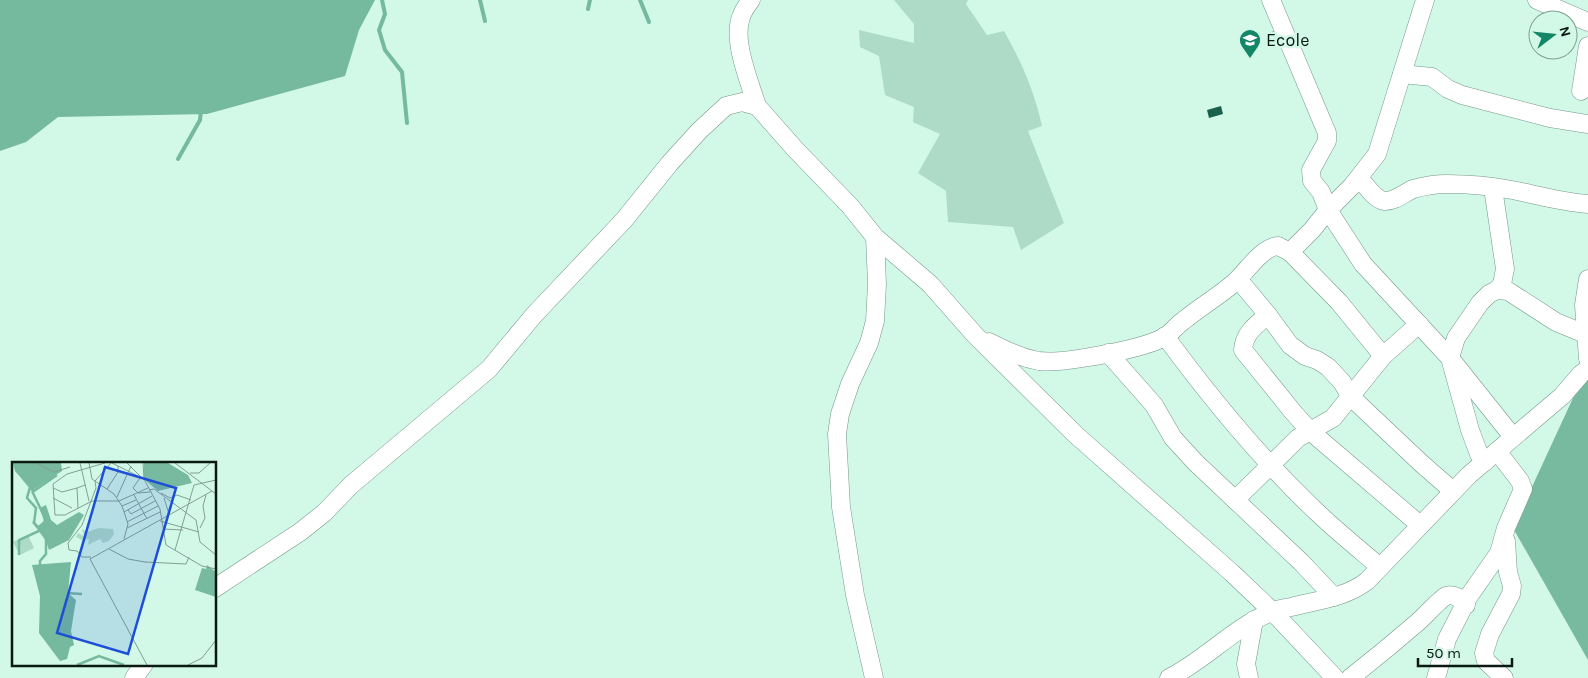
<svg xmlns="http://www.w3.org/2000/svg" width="1588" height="678" font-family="Karla,sans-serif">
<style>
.green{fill:#addbc7}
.forest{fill:#77baa0}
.water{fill:#75b99f}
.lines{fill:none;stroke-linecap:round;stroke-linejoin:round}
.stream{stroke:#75b99f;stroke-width:4}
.building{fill:#19614a}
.minor-casing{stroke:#749788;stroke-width:19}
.minor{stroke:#fff;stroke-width:18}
.labels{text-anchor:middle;stroke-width:5;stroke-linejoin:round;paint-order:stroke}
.poi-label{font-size:18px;fill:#0b1913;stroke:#d2f8e8;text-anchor:start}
.inset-river{fill:none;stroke:#75b99f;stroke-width:2.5}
.inset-road{fill:none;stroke:#829f93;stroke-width:1}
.view{fill:#1d4ed8;fill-opacity:0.15;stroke:#1d4ed8;stroke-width:2.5}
.inset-edge{fill:none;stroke:#0b1913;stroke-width:2.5}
</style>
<rect width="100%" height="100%" fill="#d2f8e8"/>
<path class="green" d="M894,0H968L966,4L987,35L1004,31C1022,63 1034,90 1042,126L1028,131L1064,223L1021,250L1013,227L948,222L946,191L918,173L940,134L913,122L914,107L885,95L879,56L860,47L859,30L914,43V24Z"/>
<polygon class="forest" points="1588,371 1588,660 1513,528 1585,372"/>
<polygon class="water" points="0,0 375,0 359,30 345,76 207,114 58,117 26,142 0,151"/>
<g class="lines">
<g class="stream">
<polyline points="382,0 385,14 379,30 385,50 402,72 407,123"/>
<polyline points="480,0 485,21"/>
<polyline points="640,0 649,22"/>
<polyline points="588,9 590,0"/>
<polyline points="178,159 200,120 201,110"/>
</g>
</g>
<g class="building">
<polygon points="1281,28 1286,41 1273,45 1269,33"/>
<polygon points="1221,106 1223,114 1209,118 1207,110"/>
</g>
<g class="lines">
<g class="minor-casing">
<g id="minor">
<path d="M751,0C747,5 743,11 741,17C732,41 750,83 757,106"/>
<polyline points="1271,0 1327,133 1327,141 1311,170 1312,181 1321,192 1328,210 1363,264 1450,358 1513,437"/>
<polyline points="1537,0 1588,22"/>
<polyline points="1402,74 1432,77 1448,89 1462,95 1550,118 1588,124"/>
<polyline points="1581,91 1588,46"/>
<path d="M1359,178C1366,185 1374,199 1384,201C1394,202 1404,193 1413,189C1424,186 1435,184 1447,184C1468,184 1491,186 1512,190C1537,195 1562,202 1588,204"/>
<polyline points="1493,188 1505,269 1502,284 1497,290"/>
<polyline points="1290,252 1339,302 1383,356"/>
<polyline points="1238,279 1268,315 1290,345 1305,356 1317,360 1328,367 1342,382 1351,397 1422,464 1453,491"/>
<path d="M1268,315C1256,325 1244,333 1243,350L1293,412L1310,431L1420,525"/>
<path d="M1165,336C1212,400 1262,461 1320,515C1339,533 1360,550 1380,567"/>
<path d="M989,342C1005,350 1021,358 1039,361C1062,364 1146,349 1166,336C1172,332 1177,325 1183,321C1200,307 1219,296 1235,282C1247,271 1262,247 1278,246L1290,252L1312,230L1328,210L1352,186L1377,154L1425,0"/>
<polyline points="1108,353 1154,405 1173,438 1196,463 1301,562 1334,597"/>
<polyline points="1588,359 1584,305 1588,279"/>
<polyline points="1485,462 1479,454 1470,430 1450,358 1456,338 1480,303 1489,294 1497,290 1508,291 1556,322 1585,334"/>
<polyline points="1235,500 1298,438 1333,418 1383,356 1419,324"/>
<polyline points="215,588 300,532 324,513 351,485 489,369 534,315 624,220 670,163 699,131 726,106 742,102 757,106 795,149 850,206 875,237 930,284 975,335 1076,435 1232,573 1272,611 1335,678"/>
<polyline points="134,678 144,664"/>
<polyline points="874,678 855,595 841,507 837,434 840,414 850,384 869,343 875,321 877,284 875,237"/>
<path d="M1169,678C1205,660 1232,629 1269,613C1276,609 1284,608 1291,607C1318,600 1345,598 1367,581L1469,475L1562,396L1581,374L1588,369"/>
<polyline points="1249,678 1246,664 1254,620"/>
<path d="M1350,678C1373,660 1396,641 1418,622C1425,616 1440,599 1446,596C1455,593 1460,599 1466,605"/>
<polyline points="1436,678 1447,639 1469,596 1499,553 1506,528 1523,489 1520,481 1497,451"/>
<polyline points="1504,678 1486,661 1484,653 1490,634 1511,594 1512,586 1508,572 1506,541"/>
</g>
</g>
<use href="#minor" class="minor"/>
</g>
<defs>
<g id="school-pin" transform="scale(1.125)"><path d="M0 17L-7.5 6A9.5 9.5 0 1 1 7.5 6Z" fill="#138665" stroke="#d2f8e8"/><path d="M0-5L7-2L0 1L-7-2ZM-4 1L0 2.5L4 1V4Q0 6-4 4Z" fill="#fff"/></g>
</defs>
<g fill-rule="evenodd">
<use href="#school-pin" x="1250" y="40"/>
</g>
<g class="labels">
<g class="poi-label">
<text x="1266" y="46">Ecole</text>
</g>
</g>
<g transform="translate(12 462)">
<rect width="204" height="204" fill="#d2f8e8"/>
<path d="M87,66L101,67L102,72L97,79L91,81L88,77L76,83L77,77L70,78L64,75L66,71L72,74L70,67L75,70ZM16,73L22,86L8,93L1,80Z" fill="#addbc7"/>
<path d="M1,1H49L50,9L21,28L3,9ZM132,1H156L176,13L180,21L146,29L132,17ZM34,43L39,58L45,63L67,50L72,53L57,78L37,88L34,79L20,60L22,59L26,64L32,59L28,46ZM195,103L204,110V135L183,128L190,106L194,107Z" fill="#77baa0"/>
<path d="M59,100L56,131L64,138L59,169L62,183L58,185L55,197L48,199L27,171L28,134L20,103Z" fill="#75b99f"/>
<path class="inset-river" d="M3,1L5,9L18,25L15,36L24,46L22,61L34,73V92L28,99V104M18,26L22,29L45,13M20,29L33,56L32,70M7,93V78L29,68M54,131L70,132M65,203L87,194L112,203"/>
<path class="inset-road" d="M24,1L42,10L58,5M68,1L77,39M77,1L80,17L102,32L110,44L116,62L112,77M93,1L55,12L41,22L43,53H53L80,39H107L136,26M100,1L130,16M115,1L129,15M131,1L132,17L148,47L154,83L190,104L204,107M163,1L204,32M178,11H187L198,1M128,16L121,26L126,31L138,30M41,26L50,30L65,26M95,27L106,10V4M137,28L142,27L184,58L188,80L204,93M149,31L158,36L165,33L179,38M122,33L135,57M105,35L119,4M41,36L60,46M152,36L157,52M110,44L124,38M66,46L65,26L73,23M116,48L119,52L143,39M112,50L140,34M148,59L187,70M115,60L146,44M115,66L148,50M188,66L193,56L191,44L194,33M151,67L171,68M97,87L116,97L133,100L174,102L177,95M163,88L182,23L204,18M79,95H70L65,89L57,88L56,81L70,63L84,26L83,19L99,1M135,203L78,97L200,29M176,203L190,196L204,178"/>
<path class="view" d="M93,5L164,26L116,192L45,171Z"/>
<rect width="204" height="204" class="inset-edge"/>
</g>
<g transform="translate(1553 35) rotate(74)"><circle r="24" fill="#d2f8e8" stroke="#829f93"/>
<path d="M0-4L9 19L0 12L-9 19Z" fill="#138665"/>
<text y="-8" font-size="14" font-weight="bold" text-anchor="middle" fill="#0b1913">N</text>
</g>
<path d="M1418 658v8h94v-8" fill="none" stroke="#0b1913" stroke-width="2.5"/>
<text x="1426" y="658" font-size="15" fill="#0b1913" stroke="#d2f8e8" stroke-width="4" paint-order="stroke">50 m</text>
</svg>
